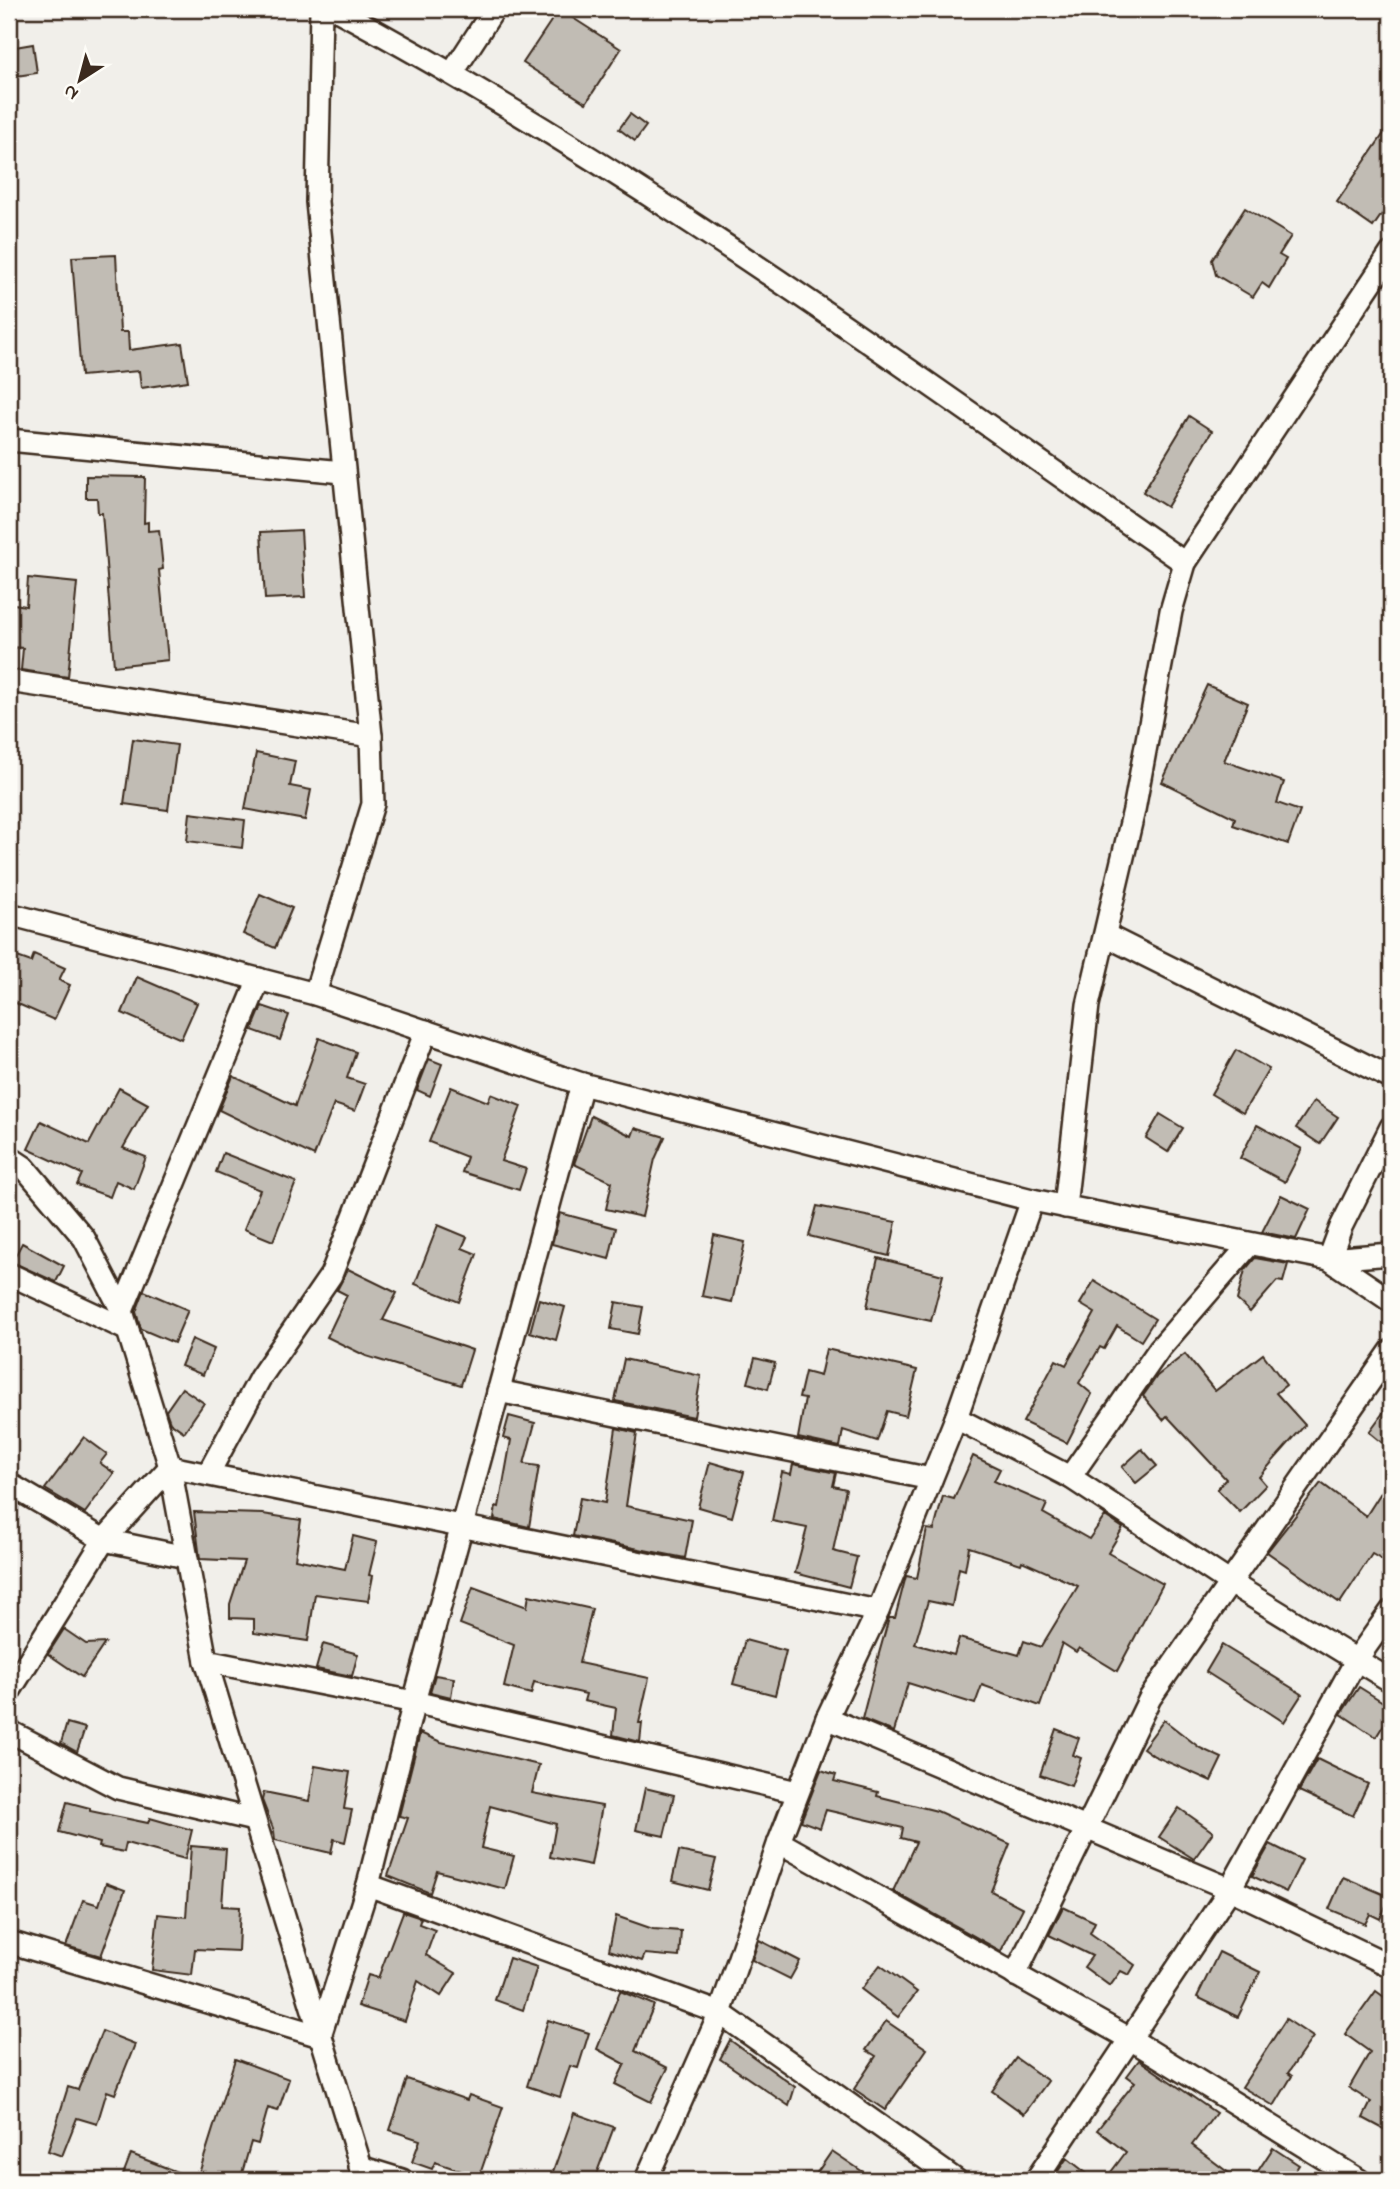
<svg xmlns="http://www.w3.org/2000/svg" width="1400" height="2189" font-family="'Indie Flower',sans-serif">
<style>
.building{fill:#c1bcb4;stroke:#3b2a1e;stroke-width:2;fill-rule:evenodd}
.lines{fill:none;stroke-linecap:round;stroke-linejoin:round}
.minor-casing{stroke:#3b2a1e;stroke-width:26}
.minor{stroke:#fdfcf7;stroke-width:21}
</style>
<rect width="100%" height="100%" fill="#f1efea"/>
<filter id="ink" filterUnits="userSpaceOnUse"><feTurbulence type="fractalNoise" baseFrequency=".0143" numOctaves="2"/><feDisplacementMap in="SourceGraphic" scale="14" xChannelSelector="R" yChannelSelector="G"/><feConvolveMatrix kernelMatrix="1 2 1 2 8 2 1 2 1" color-interpolation-filters="sRGB"/></filter>
<g filter="url(#ink)">
<g class="building">
<polygon points="559,9 621,49 586,103 523,63"/>
<polygon points="33,44 37,73 9,77 9,48"/>
<polygon points="630,114 646,126 635,141 619,129"/>
<polygon points="1391,123 1391,201 1373,227 1337,202"/>
<polygon points="1245,208 1291,236 1279,255 1286,259 1269,288 1262,283 1253,297 1216,275 1212,260"/>
<polygon points="116,255 120,332 128,332 129,350 182,343 188,381 141,388 139,371 81,376 72,257"/>
<polygon points="1189,416 1212,431 1167,507 1143,492"/>
<polygon points="86,476 145,477 144,523 148,522 148,531 159,530 163,569 159,570 168,660 114,666 102,513 98,513 97,498 86,498"/>
<polygon points="301,530 305,597 265,599 261,532"/>
<polygon points="28,578 77,583 68,677 21,670 23,648 10,647 14,604 26,606"/>
<polygon points="1207,685 1248,703 1224,761 1284,782 1277,803 1300,811 1288,844 1233,825 1235,818 1162,782"/>
<polygon points="133,739 177,745 168,810 124,804"/>
<polygon points="256,753 295,761 290,786 311,790 305,820 245,809"/>
<polygon points="190,813 245,820 242,848 187,841"/>
<polygon points="260,894 292,908 275,948 243,934"/>
<polygon points="9,954 31,962 34,954 65,968 59,980 70,985 54,1020 9,1000"/>
<polygon points="137,977 197,1003 181,1039 122,1013"/>
<polygon points="262,1006 289,1015 280,1040 252,1030"/>
<polygon points="319,1038 356,1052 347,1078 365,1084 355,1111 334,1104 314,1156 219,1110 233,1076 295,1106"/>
<polygon points="1236,1050 1269,1069 1243,1113 1211,1094"/>
<polygon points="429,1059 442,1064 430,1096 417,1090"/>
<polygon points="451,1087 488,1102 491,1094 521,1106 501,1161 526,1169 519,1190 462,1172 467,1157 429,1142"/>
<polygon points="119,1088 148,1104 123,1148 146,1157 134,1189 116,1181 110,1197 77,1185 82,1174 28,1149 41,1121 89,1144"/>
<polygon points="1314,1101 1338,1117 1320,1144 1296,1128"/>
<polygon points="1160,1114 1183,1128 1168,1152 1146,1138"/>
<polygon points="591,1116 632,1136 635,1128 665,1137 655,1159 642,1217 606,1209 612,1182 574,1164"/>
<polygon points="1257,1125 1302,1149 1285,1182 1240,1158"/>
<polygon points="223,1153 296,1182 273,1241 244,1229 260,1190 216,1172"/>
<polygon points="1281,1195 1310,1209 1296,1239 1262,1232"/>
<polygon points="817,1206 896,1222 889,1256 809,1236"/>
<polygon points="560,1213 616,1228 609,1259 552,1244"/>
<polygon points="438,1225 467,1237 462,1248 477,1254 459,1302 415,1284"/>
<polygon points="714,1235 745,1242 732,1302 702,1296"/>
<polygon points="22,1243 64,1266 56,1282 12,1262"/>
<polygon points="878,1258 943,1275 931,1321 867,1307"/>
<polygon points="1255,1258 1288,1264 1283,1282 1277,1281 1250,1312 1237,1300 1245,1270"/>
<polygon points="348,1269 397,1293 383,1320 472,1350 461,1385 366,1356 327,1337 347,1295 337,1290"/>
<polygon points="1094,1281 1155,1319 1141,1341 1117,1326 1104,1349 1100,1347 1079,1383 1092,1394 1067,1443 1023,1422 1056,1360 1066,1365 1095,1313 1080,1304"/>
<polygon points="144,1291 188,1310 174,1343 141,1329 136,1312"/>
<polygon points="539,1299 565,1307 556,1340 530,1332"/>
<polygon points="616,1302 643,1307 638,1334 611,1329"/>
<polygon points="192,1339 214,1349 203,1375 181,1366"/>
<polygon points="826,1349 917,1370 906,1416 887,1411 877,1441 843,1430 840,1447 798,1438 805,1399 799,1398 805,1372 820,1376"/>
<polygon points="1185,1354 1215,1391 1263,1354 1286,1385 1276,1393 1305,1425 1259,1477 1266,1485 1240,1512 1217,1489 1226,1479 1167,1416 1163,1420 1143,1396 1157,1376"/>
<polygon points="755,1358 775,1363 768,1389 748,1383"/>
<polygon points="624,1359 701,1376 694,1417 615,1401"/>
<polygon points="182,1388 204,1403 184,1432 170,1422 166,1411"/>
<polygon points="1391,1402 1391,1450 1369,1432"/>
<polygon points="509,1416 535,1423 524,1464 539,1466 529,1527 494,1519 496,1506 499,1507 511,1440 503,1438"/>
<polygon points="616,1428 637,1433 626,1506 692,1520 685,1558 573,1536 580,1498 605,1503"/>
<polygon points="84,1437 107,1454 100,1463 114,1473 85,1513 45,1489"/>
<polygon points="1142,1449 1157,1466 1136,1483 1122,1467"/>
<path d="M973,1456L1000,1469L994,1481L1047,1504L1043,1513L1089,1539L1105,1516L1123,1528L1108,1553L1163,1584L1117,1671L1079,1648L1076,1652L1062,1643L1040,1706L982,1685L975,1704L908,1683L894,1732L862,1719L878,1657L889,1618H895L906,1576L917,1578L927,1529L934,1530L943,1496L954,1499ZM969,1547L1021,1564L1022,1561L1078,1586L1041,1647L1024,1641L1019,1655L959,1638L954,1655L915,1644L928,1601L952,1606L959,1568L965,1570Z"/>
<polygon points="710,1462 744,1472 732,1517 698,1507"/>
<polygon points="793,1464 836,1473 833,1486 846,1489 833,1551 857,1557 849,1587 795,1573 807,1528 772,1521 782,1472 791,1474"/>
<polygon points="1391,1477 1391,1565 1372,1554 1340,1603 1267,1552 1321,1483 1366,1516"/>
<polygon points="194,1512 263,1514 301,1520 295,1559 345,1569 353,1536 377,1542 369,1575 373,1576 368,1601 315,1594 308,1641 254,1633 254,1619 230,1618 230,1604 244,1561 200,1559"/>
<polygon points="473,1587 527,1607 529,1595 592,1609 579,1663 649,1678 639,1723 642,1723 640,1742 613,1735 616,1708 584,1701 586,1694 534,1682 531,1694 504,1687 514,1645 460,1624"/>
<polygon points="64,1629 86,1644 105,1643 82,1677 48,1654"/>
<polygon points="745,1640 786,1651 775,1695 733,1684"/>
<polygon points="323,1644 358,1654 352,1676 316,1669"/>
<polygon points="1222,1645 1302,1694 1284,1722 1206,1672"/>
<polygon points="435,1675 454,1678 451,1697 430,1692"/>
<polygon points="1359,1687 1391,1707 1391,1713 1376,1737 1341,1714"/>
<polygon points="1164,1720 1200,1748 1222,1758 1211,1781 1154,1756 1143,1748"/>
<polygon points="67,1723 85,1728 77,1752 61,1743"/>
<polygon points="1056,1729 1079,1738 1073,1755 1081,1758 1071,1786 1040,1775"/>
<polygon points="420,1733 441,1742 539,1765 532,1793 602,1806 591,1865 550,1857 556,1824 490,1806 481,1848 514,1856 505,1889 437,1871 430,1893 388,1876 408,1818 399,1816"/>
<polygon points="1317,1759 1368,1784 1353,1816 1299,1791"/>
<polygon points="315,1766 350,1772 344,1809 352,1810 345,1842 334,1839 331,1853 275,1840 274,1831 262,1800 264,1792 309,1801"/>
<polygon points="821,1770 836,1775 834,1781 878,1792 877,1796 937,1811 1010,1844 991,1891 1023,1908 1001,1951 893,1891 916,1842 901,1838 903,1828 826,1810 820,1828 801,1821"/>
<polygon points="645,1788 674,1795 664,1836 636,1830"/>
<polygon points="67,1802 90,1808 90,1811 148,1823 150,1818 192,1830 185,1859 126,1843 124,1852 99,1847 100,1843 59,1832"/>
<polygon points="1179,1808 1213,1832 1194,1859 1159,1837"/>
<polygon points="1270,1844 1302,1860 1286,1892 1252,1876"/>
<polygon points="191,1846 226,1849 222,1906 240,1907 238,1951 195,1949 192,1975 152,1970 158,1914 186,1917"/>
<polygon points="679,1851 716,1859 708,1890 672,1881"/>
<polygon points="1343,1877 1390,1897 1380,1919 1370,1914 1365,1924 1329,1909"/>
<polygon points="106,1883 125,1890 101,1956 66,1946 83,1900 99,1905"/>
<polygon points="1063,1907 1095,1922 1090,1933 1135,1965 1129,1975 1121,1971 1110,1986 1084,1967 1092,1956 1049,1935"/>
<polygon points="403,1912 421,1918 419,1924 435,1930 426,1955 456,1973 441,1996 418,1981 405,2021 358,2006 368,1975 378,1978"/>
<polygon points="616,1916 653,1929 681,1931 679,1957 645,1954 642,1961 609,1950"/>
<polygon points="759,1940 800,1961 790,1979 752,1960"/>
<polygon points="1219,1952 1260,1972 1238,2017 1197,1997"/>
<polygon points="509,1958 537,1967 523,2010 495,2000"/>
<polygon points="880,1965 917,1992 898,2017 861,1989"/>
<polygon points="620,1991 654,2005 635,2051 668,2068 651,2102 615,2084 625,2064 597,2049"/>
<polygon points="1376,1991 1391,2002 1391,2133 1363,2118 1371,2102 1349,2088 1370,2052 1345,2034"/>
<polygon points="1286,2019 1313,2037 1288,2073 1292,2076 1274,2106 1242,2087"/>
<polygon points="548,2020 589,2033 578,2068 570,2066 560,2097 527,2086"/>
<polygon points="886,2021 927,2049 885,2110 854,2089 876,2056 866,2050"/>
<polygon points="102,2031 135,2044 115,2094 107,2091 97,2124 77,2118 62,2156 48,2151 68,2087 78,2090"/>
<polygon points="730,2040 795,2087 789,2106 720,2059"/>
<polygon points="1016,2058 1048,2081 1024,2114 992,2091"/>
<polygon points="235,2059 289,2079 278,2111 268,2108 258,2144 251,2142 240,2180 197,2180"/>
<polygon points="1139,2060 1216,2113 1192,2145 1238,2180 1105,2180 1126,2152 1097,2130 1135,2082 1127,2076"/>
<polygon points="407,2079 467,2100 469,2095 503,2107 479,2177 435,2162 432,2169 412,2162 420,2140 390,2130"/>
<polygon points="574,2113 614,2127 594,2180 550,2180"/>
<polygon points="1273,2148 1299,2165 1289,2180 1252,2180"/>
<polygon points="832,2151 875,2180 812,2180"/>
<polygon points="131,2154 195,2179 195,2180 121,2180"/>
<polygon points="1067,2158 1095,2180 1052,2180"/>
</g>
<g class="lines">
<g class="minor-casing">
<g id="minor">
<path d="M335,9C633,168 907,370 1185,563"/>
<polyline points="453,72 494,9"/>
<polyline points="9,440 343,472"/>
<polyline points="9,681 371,736"/>
<polyline points="9,914 315,994 582,1084 1032,1200 1329,1259 1391,1301"/>
<polyline points="1105,935 1391,1078"/>
<polyline points="315,994 373,804 371,736 317,202 321,9"/>
<polyline points="1391,1127 1341,1227 1329,1259 1391,1254"/>
<polyline points="9,1157 24,1167 84,1238 122,1311 170,1467 206,1661 365,2180"/>
<polyline points="1065,1207 1088,1005 1134,810 1171,611 1185,563 1391,253"/>
<polyline points="9,1274 128,1330"/>
<polyline points="122,1311 259,979"/>
<polyline points="498,1391 931,1479"/>
<polyline points="956,1418 1070,1477 1229,1582 1391,1681"/>
<polyline points="208,1474 260,1378 331,1275 426,1031"/>
<polyline points="1070,1477 1160,1348 1250,1244"/>
<polyline points="9,1484 104,1540 186,1557"/>
<polyline points="206,1661 414,1702 797,1792"/>
<polyline points="9,1692 104,1540 170,1467 878,1611"/>
<polyline points="827,1718 1230,1889 1391,1966"/>
<polyline points="9,1731 118,1788 254,1820"/>
<polyline points="779,1842 1132,2040 1359,2180"/>
<polyline points="368,1885 720,2013 956,2180"/>
<polyline points="9,1942 320,2036 368,1885 414,1702 582,1084"/>
<polyline points="1015,1975 1150,1698 1391,1351"/>
<polyline points="360,2167 402,2180"/>
<polyline points="646,2180 720,2013 779,1842 827,1718 878,1611 956,1418 1032,1200"/>
<polyline points="1036,2180 1230,1889 1357,1659 1391,1611"/>
</g>
</g>
<use href="#minor" class="minor"/>
</g>
</g>
<rect width="1400" height="2189" fill="none" stroke="#fdfcf7" stroke-width="35"/>
<rect x="18" y="18" width="1365" height="2154" fill="none" stroke="#3b2a1e" stroke-width="2.5" filter="url(#ink)"/>
<g transform="translate(80 80) rotate(216)" stroke="#fdfcf7" stroke-width="5" paint-order="stroke">
<path d="M0-5L12 26L0 18L-12 26Z" fill="#3b2a1e"/>
<text y="-10" font-size="19" font-weight="bold" text-anchor="middle" fill="#3b2a1e">N</text>
</g>
</svg>
